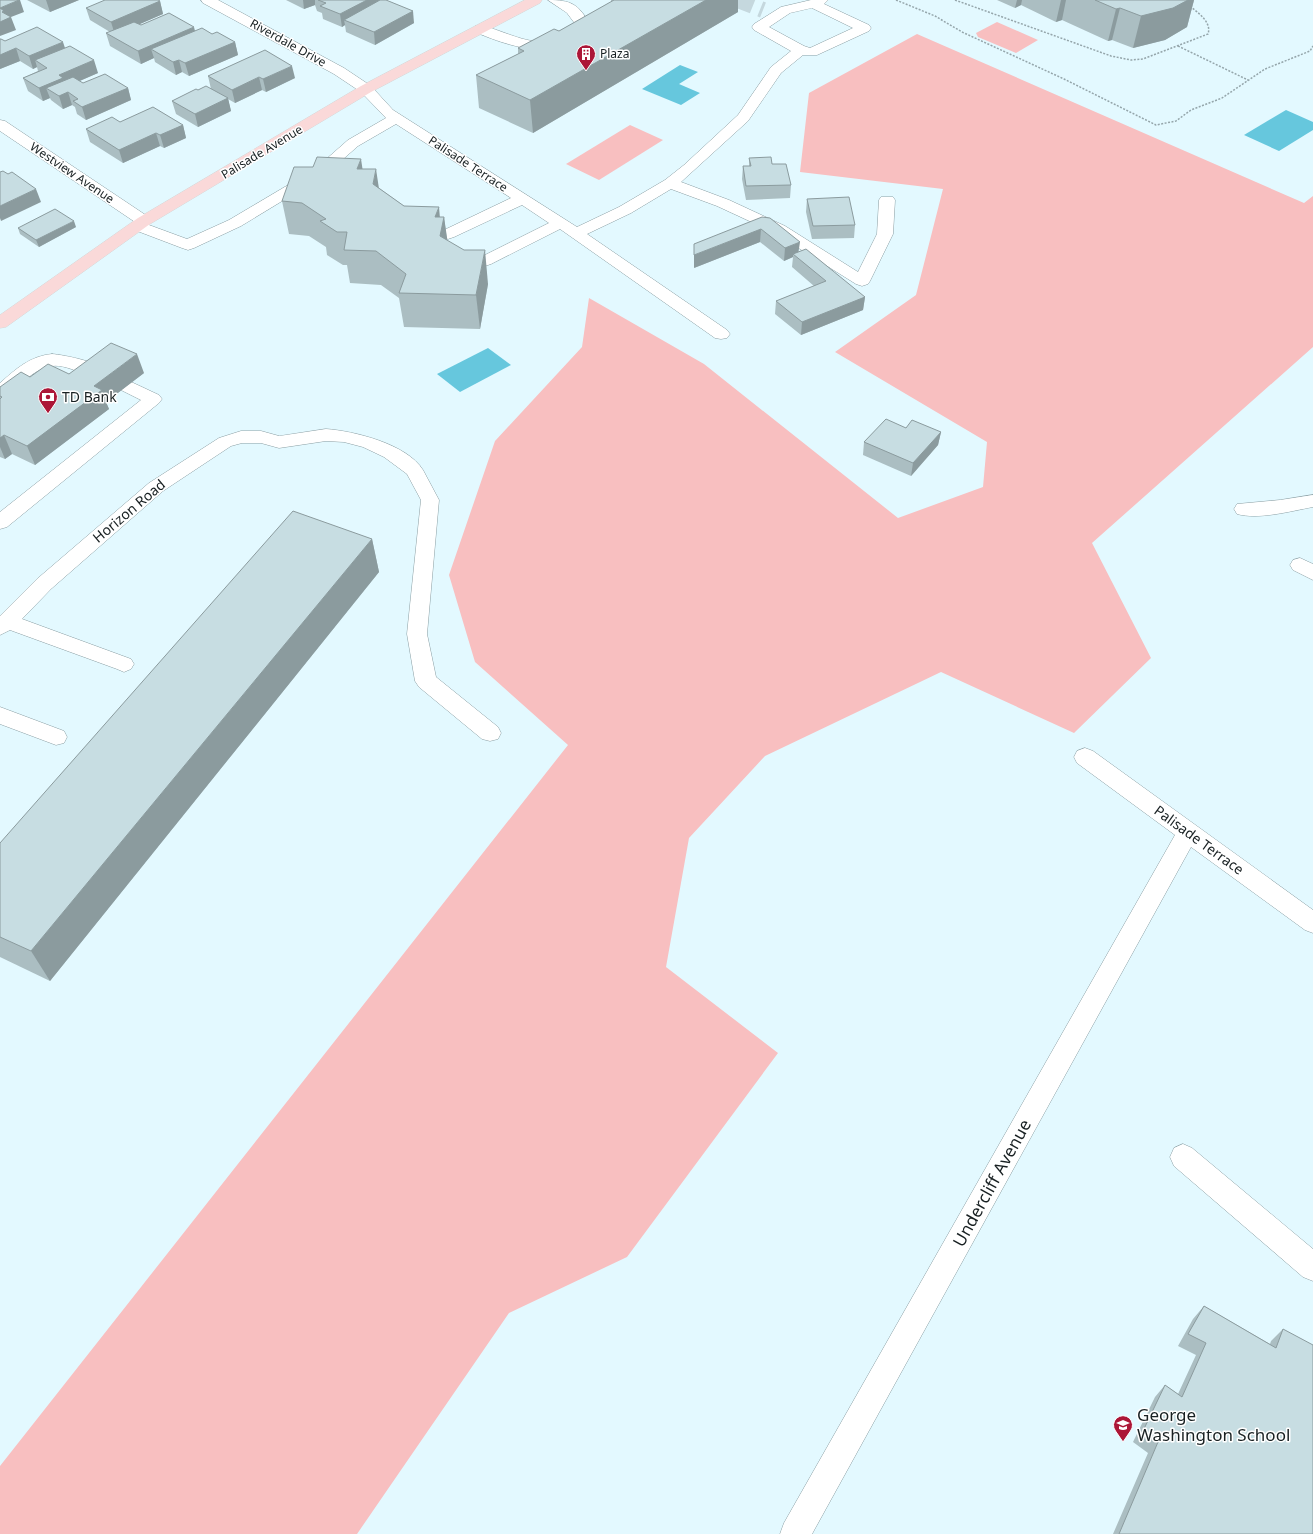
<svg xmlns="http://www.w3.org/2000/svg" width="1313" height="1534" font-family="'Noto Sans',sans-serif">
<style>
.green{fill:#f8bfc0}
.water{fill:#66c7dd}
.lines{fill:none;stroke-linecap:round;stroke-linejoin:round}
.minor-tunnel{stroke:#c5d8de;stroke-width:16;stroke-dasharray:16 8;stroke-linecap:butt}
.minor-casing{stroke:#8a9ea3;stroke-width:1}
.major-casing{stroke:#d5d7d7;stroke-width:1}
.path{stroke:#95a6ab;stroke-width:1.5;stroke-dasharray:2 1.5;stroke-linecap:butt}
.minor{fill:#fff;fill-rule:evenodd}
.major{fill:#fad9d9;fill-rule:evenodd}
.wall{fill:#abbec2}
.shaded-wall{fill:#8b9b9e}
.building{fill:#c7dde2;stroke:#8b9b9e}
.labels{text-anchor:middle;stroke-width:3;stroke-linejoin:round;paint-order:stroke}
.far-street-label{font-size:12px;fill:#182022;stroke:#fff}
.far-poi-label{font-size:12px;fill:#182022;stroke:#fff;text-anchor:start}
.poi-label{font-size:14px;fill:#182022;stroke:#fff;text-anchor:start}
.street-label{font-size:14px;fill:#182022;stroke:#fff}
.near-street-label{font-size:17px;fill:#182022;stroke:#fff}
.near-poi-label{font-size:17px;fill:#182022;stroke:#fff;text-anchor:start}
</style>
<rect width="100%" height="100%" fill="#e3f9ff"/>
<g class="green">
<polygon points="997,22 1038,40 1016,53 978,37 976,33"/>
<polygon points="917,34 1304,203 1313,196 1313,347 1092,543 1151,658 1074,733 941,672 765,756 689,838 666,967 778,1053 627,1257 509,1313 357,1534 0,1534 0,1466 568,745 475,662 449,575 495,441 582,347 589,298 704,364 898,518 983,487 987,442 835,352 916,295 943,189 800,172 809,93"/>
<polygon points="630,125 663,140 599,180 566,164"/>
</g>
<g class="water">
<polygon points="680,65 698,72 679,84 700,93 681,105 642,89"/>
<polygon points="1286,110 1313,122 1313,130 1279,151 1244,135"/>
<polygon points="488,348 511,365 460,392 437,374"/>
</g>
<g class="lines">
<polyline class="minor-tunnel" points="738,0 763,10"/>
<g class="minor-casing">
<g id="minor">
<path d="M201,0H218L344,68L371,86L393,110L577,227L619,207L665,180L684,165L738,115L771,67L791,51L754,30L752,27L754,24L781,7L811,0H828L824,4L869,25L871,28L869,31L817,55H803L781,73L748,121L681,182L729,200L785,226L858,272L877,234L879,200L881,197H893L895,200L893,234L870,281L868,284L862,286L856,284L773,232L717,206L671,189L631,213L587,234L727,330L730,334L727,338L721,339L715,338L560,229L491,264L485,266L479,264L477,261L479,258L549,223L522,205L454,237L448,239L442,237L440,234L442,231L511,198L396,124L358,146L325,175L241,226L194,248L188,250L182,248L132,229L130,226L135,222L0,131V120L5,121L150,218L152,221L149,225L187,239L229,220L315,169L348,140L386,118L361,92L334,74L203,3ZM812,8L853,28L810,48L804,46L769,27L790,13Z"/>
<path d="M548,0C571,0 579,4 590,25C562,65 511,47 475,32L473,29L475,26L480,25C514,33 545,58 576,25L567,13Z"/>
<path d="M52,354C65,355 104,363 111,374L108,378L102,380C68,371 57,353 25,380C17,386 10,395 0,398V383C16,369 30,356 52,354Z"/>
<polygon points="127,380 159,395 162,399 159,403 7,527 0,529 0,512 141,400 121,390 118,386 121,382"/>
<path d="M326,429C354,431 407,444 423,470L439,500L427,634L436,677L498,727L501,733L498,739L490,741L482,739L419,687L415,681L407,634L421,500L407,474L384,457L363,447L344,442L326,441L279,448L261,443H242L231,446L163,491L51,589L22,619L131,659L134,664L131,669L124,672L117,669L10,630L0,635V616L37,579L149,483L219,438L241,431H261L279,436Z"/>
<path d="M1313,495V507C1291,511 1259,520 1237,514L1234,509L1237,504L1280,500Z"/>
<polygon points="1300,558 1313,564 1313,580 1293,570 1290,565 1293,560"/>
<polygon points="0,707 64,731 67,737 64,743 56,745 0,724"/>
<polygon points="1085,748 1093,751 1313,910 1313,933 1305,930 1191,847 812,1534 780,1534 784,1523 1175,835 1077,763 1074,757 1077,751"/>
<polygon points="1183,1144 1192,1148 1313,1249 1313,1281 1303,1277 1174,1166 1170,1157 1174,1148"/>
</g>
</g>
<g class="major-casing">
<polygon id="major" points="525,0 542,0 540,3 371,92 150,224 6,327 0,328 0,315 138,218 361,86"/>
</g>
<g class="path">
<polyline points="896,0 935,16 962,32 1064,79 1156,125 1176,121 1191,110 1222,98 1265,69 1310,51 1313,46"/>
<path d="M955,0L1111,56L1131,60L1143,59L1208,34C1212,22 1198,13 1190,6"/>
<polyline points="1178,46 1248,80"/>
</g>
<use href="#minor" class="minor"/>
<use href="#major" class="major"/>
</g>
<g class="wall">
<polygon points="27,0 79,0 50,12"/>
<polygon points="286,0 386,0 414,23 375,45 346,32 345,25 342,27 323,19 322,13 317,11 315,5 304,9"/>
<polygon points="611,0 738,0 738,12 533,133 479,108 476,75 518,54 518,48 559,31 611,2"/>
<polygon points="997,0 1194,0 1187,27 1165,40 1133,48 1112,40 1108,41 1062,20 1056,22 1021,5 1015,8"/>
<polygon points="160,1 163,14 139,24 141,25 195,31 212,34 235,42 238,55 189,76 182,72 176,75 155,62 154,58 141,64 110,46 106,33 110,32 90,20 86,8"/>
<polygon points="0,39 5,41 64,48 98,73 79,81 83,83 128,88 131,100 86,120 77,114 75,107 72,105 63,109 51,100 50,98 43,101 28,91 23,78 38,71 37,67 33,69 20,61 0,69"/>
<polygon points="208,76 295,78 266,92 262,90 235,103 228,99 231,111 198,127 176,114 172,101 198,90 211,89"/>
<polygon points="120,122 183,125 186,138 164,148 160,146 123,163 90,142 86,129"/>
<polygon points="749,158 791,185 790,198 746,200 742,179 743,166 749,166"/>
<polygon points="363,169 379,188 404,206 440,217 444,217 447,241 488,284 480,329 404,327 399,298 381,285 350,283 347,265 343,265 327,255 326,247 309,236 289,234 282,201"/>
<polygon points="807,199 855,225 854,238 812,239 806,212"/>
<polygon points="762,217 799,252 865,297 863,310 801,335 775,314 776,301 814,286 792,267 793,257 784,261 760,242 694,268"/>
<polygon points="76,227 39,247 20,234 18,228"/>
<polygon points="144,373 106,402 109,409 35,465 12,454 5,459 0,457 0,387 69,374"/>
<polygon points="906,428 941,432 938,445 911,476 863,455 864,442"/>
<polygon points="372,539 379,572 50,981 0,957 0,843"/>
<polygon points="1204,1306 1270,1344 1271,1341 1283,1329 1313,1534 1113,1534 1148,1453 1133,1442 1155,1397 1165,1385 1178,1394 1196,1355 1178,1346 1193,1319"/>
</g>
<g class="shaded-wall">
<polygon points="19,0 20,0 24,12 11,17 16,30 0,36 0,8"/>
<polygon points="46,0 79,0 50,12"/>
<polygon points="303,0 315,0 315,5 304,9"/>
<polygon points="367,0 383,0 344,20 345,25 342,27 340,14"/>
<polygon points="706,0 738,0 738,12 533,133 530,100"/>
<polygon points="1017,0 1022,0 1021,5 1015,8"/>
<polygon points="1061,0 1066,0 1062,20 1056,22"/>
<polygon points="1188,0 1194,0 1187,27 1165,40 1133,48 1141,16"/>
<polygon points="160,1 163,14 115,35 111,22"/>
<polygon points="1120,8 1112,40 1108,41 1116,9"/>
<polygon points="413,11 414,23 375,45 374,32"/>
<polygon points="194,27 197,39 151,49 154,58 141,64 138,51"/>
<polygon points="63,42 67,54 35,60 37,67 33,69 29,56"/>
<polygon points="235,42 238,55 189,76 185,63"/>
<polygon points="16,48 20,61 0,69 0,55"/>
<polygon points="94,60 98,73 66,87 46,88 50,98 43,101 39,88 59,75"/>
<polygon points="179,60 182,72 176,75 173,62"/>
<polygon points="292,66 295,78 266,92 263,79"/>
<polygon points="259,77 262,90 235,103 232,90"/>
<polygon points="128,88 131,100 86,120 82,107"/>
<polygon points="68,92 72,105 63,109 59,96"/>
<polygon points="228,98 231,111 198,127 195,114"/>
<polygon points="183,125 186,138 164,148 160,135"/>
<polygon points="156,133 160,146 123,163 119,150"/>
<polygon points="361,159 366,192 357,169"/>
<polygon points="376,169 381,202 373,184"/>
<polygon points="36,189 41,202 1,221 0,218 0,206"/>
<polygon points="439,207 441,230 444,217 449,251 444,270 435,217"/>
<polygon points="74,221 76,227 39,247 36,240"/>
<polygon points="761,229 760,242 694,268 694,255"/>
<polygon points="800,242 798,255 793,254 793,257 784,261 785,248"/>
<polygon points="485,250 488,284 480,329 476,295"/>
<polygon points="865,297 863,310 801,335 802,322"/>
<polygon points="137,354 144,373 106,402 109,409 35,465 27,446 94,386"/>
<polygon points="941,432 938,445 911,476 913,463"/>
<polygon points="4,435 12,454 5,459 0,447 0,438"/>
<polygon points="372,539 379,572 50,981 31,951"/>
</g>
<g class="building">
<polygon points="0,0 19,0 0,8"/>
<polygon points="105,0 158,0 160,1 111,22 86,8"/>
<polygon points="318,0 367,0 340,14 320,6 326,3"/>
<polygon points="380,0 386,0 413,11 374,32 344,20"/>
<polygon points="614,0 706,0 530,100 476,75 524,51 518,48 554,29 559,31"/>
<polygon points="1095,0 1188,0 1173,8 1141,16 1120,8 1116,9"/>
<polygon points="0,8 4,11 2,12 11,17 0,22"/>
<polygon points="169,13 194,27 138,51 106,33 134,22 141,25"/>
<polygon points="37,27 63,42 29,56 16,48 0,55 0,39 1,39 5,41"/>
<polygon points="202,28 212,34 217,32 235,42 185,63 179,60 173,62 151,49"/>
<polygon points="70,46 94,60 59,75 63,78 39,88 23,78 47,68 35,60"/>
<polygon points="265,50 292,66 263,79 259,77 232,90 208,76"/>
<polygon points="105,74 128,88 82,107 73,101 78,99 68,92 59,96 46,88 73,77 83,83"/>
<polygon points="206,86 228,98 195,114 172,101 196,89 198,90"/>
<polygon points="153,107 183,125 160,135 156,133 119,150 86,129 112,117 120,122"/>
<polygon points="317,157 361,159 357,169 376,169 373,184 404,206 439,207 435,217 444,217 440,236 464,250 485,250 476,295 399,293 406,274 376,251 344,250 347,232 337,232 320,221 326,219 302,203 282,201 294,167 313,167"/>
<polygon points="771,157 772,164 786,164 791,185 746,186 743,166 751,166 749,158"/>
<polygon points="3,171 8,174 12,172 36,189 0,206 0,172"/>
<polygon points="849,197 855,225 813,226 807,199"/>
<polygon points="55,209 74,221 36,240 18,228"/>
<polygon points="762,217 770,218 800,242 785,248 761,229 694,255 694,244"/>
<polygon points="806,249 865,297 802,322 776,301 826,281 793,254"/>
<polygon points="111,343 137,354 94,386 102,390 27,446 4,435 0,438 0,399 2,397 0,396 0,387 21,372 30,377 48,364 69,374"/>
<polygon points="886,419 906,428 912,420 941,432 913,463 864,442"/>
<polygon points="293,511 372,539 31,951 0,937 0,843"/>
<polygon points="1204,1306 1276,1348 1283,1329 1313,1345 1313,1534 1119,1534 1158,1442 1143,1431 1165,1385 1182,1397 1206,1343 1188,1334"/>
</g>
<defs>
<g id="building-pin" transform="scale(1)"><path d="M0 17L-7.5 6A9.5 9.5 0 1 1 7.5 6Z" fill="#ac1637" stroke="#fff"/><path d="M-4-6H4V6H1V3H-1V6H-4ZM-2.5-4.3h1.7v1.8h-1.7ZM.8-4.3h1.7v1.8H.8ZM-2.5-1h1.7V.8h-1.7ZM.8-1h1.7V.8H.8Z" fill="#fff"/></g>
<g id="bank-pin" transform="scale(1)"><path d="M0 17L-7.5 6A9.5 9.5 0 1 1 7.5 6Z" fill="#ac1637" stroke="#fff"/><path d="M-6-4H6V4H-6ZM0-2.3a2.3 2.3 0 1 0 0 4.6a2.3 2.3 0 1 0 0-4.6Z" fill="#fff"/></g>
<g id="school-pin" transform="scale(1)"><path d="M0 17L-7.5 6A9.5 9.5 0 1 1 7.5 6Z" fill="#ac1637" stroke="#fff"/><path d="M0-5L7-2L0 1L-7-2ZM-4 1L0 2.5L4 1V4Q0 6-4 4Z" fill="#fff"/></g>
</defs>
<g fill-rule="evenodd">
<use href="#building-pin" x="586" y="54"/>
<use href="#bank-pin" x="48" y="397"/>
<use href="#school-pin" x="1123" y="1425"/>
</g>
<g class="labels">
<g class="far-street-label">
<text transform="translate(288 43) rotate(29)" y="4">Riverdale Drive</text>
<text transform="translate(262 152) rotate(-31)" y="4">Palisade Avenue</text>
<text transform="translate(468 164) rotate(33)" y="4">Palisade Terrace</text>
<text transform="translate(72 173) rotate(34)" y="4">Westview Avenue</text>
</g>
<g class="far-poi-label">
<text x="600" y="58">Plaza</text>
</g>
<g class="poi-label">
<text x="62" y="402">TD Bank</text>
</g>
<g class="street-label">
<text transform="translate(129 511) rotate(-40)" y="5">Horizon Road</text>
<text transform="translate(1199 840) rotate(36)" y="5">Palisade Terrace</text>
</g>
<g class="near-street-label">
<text transform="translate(992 1183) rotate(-61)" y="6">Undercliff Avenue</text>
</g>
<g class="near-poi-label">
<text x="1137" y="1421">George<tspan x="1137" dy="20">Washington School</tspan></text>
</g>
</g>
</svg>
